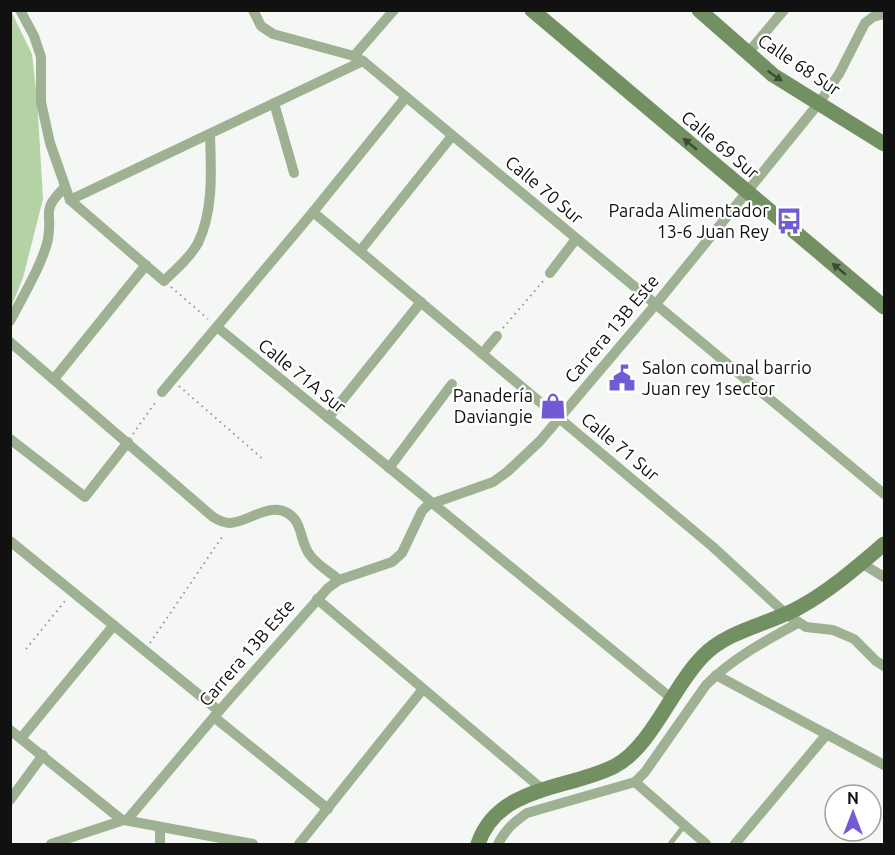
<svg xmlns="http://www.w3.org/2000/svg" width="895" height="855" font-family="Ubuntu,sans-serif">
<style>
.green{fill:#b5d2a5}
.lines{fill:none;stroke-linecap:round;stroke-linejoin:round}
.path{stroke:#949693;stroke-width:2;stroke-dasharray:1.5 4.5;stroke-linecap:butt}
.lane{stroke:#9eb293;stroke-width:5}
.street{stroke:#9eb293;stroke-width:10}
.secondary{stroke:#739062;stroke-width:15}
.oneway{fill:#3d4a35}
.labels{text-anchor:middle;stroke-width:4.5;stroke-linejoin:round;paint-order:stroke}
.street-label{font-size:18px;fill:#101110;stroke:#fff}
.poi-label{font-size:18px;fill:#101110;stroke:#fff;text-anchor:end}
</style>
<rect width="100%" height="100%" fill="#f5f7f4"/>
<polygon class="green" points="11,11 32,54 37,98 43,199 23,278 11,307"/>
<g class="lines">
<g class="path">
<polyline points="171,287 208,319"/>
<polyline points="503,328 544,280"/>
<polyline points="179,386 264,460"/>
<polyline points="133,434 157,400"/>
<polyline points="150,643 224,534"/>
<polyline points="26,649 65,601"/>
</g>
<polyline class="lane" points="670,844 684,826"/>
<g class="street">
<path d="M20,10L34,36L41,57V102L50,143L70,200L164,281C175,270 190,258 198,243C214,210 211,169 210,134"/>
<polyline points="253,10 261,26 273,34 354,56 363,61 884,494"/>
<polyline points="747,54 784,10"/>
<polyline points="354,56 394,10"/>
<polyline points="274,103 294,173"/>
<polyline points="70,200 363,61"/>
<polyline points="313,212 713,547 786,614 806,627 833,630 854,639 876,661 884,666"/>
<polyline points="360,251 452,136"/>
<polyline points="550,273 576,239"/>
<path d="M10,321C22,298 43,263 48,239C53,211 40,212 64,188"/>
<polyline points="217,327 671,698"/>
<path d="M10,342L213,517C218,520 224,523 230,523C249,522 270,501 289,514C303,523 300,543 310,555C317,565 330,572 339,580"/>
<polyline points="482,354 497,336"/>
<polyline points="54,379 146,265"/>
<polyline points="162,392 313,212 406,97"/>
<polyline points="328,418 421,302"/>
<polyline points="10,439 85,497 128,442"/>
<polyline points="389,468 452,384"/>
<polyline points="10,541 219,711"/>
<polyline points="861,563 884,577"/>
<polyline points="317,599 542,789"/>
<polyline points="716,675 884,765"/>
<polyline points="214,717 328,809"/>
<polyline points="10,730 122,820"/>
<polyline points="22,737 114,625"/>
<polyline points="635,782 706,844"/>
<polyline points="10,800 43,755"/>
<polyline points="127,820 219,711 328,588 339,580 392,562 402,553 422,511 428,505 493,482 507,472 540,441 656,304 819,103 839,74 865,23 873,17 884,14"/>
<polyline points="160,827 160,844"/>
<polyline points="51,844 124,820 253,844"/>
<polyline points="299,844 423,689"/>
<path d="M498,844C505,830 514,822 527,813L635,782L645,772L706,685C733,658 765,641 798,623"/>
<polyline points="735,844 827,734"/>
</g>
<g class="secondary">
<polyline points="532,10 884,307"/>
<polyline points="699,10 773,75 884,144"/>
<path d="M478,844C498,785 568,790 615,766C652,746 673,686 703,656C728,630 770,624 800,607C831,590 858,566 884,544"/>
</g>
</g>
<defs><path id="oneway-solid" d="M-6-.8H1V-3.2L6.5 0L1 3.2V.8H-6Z" transform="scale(1.5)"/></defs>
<g class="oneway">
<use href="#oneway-solid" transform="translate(775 76) rotate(35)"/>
<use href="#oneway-solid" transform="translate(690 144) rotate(-140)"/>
<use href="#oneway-solid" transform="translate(839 269) rotate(-140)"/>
</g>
<defs>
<g id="bus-bare" transform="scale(2.07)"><path d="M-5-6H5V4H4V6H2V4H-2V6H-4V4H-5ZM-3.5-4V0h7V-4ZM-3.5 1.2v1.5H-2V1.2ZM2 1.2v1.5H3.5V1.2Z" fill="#725ad4" stroke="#fff" stroke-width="2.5" paint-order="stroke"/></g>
<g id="civic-bare" transform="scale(2.07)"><path d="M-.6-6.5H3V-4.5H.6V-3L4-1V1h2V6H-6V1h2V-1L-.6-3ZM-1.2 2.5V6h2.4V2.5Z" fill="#725ad4" stroke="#fff" stroke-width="2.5" paint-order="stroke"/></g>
<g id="shop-bare" transform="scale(2.07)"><path d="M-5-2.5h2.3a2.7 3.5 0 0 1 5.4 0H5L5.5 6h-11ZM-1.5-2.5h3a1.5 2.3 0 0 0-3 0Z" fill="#725ad4" stroke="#fff" stroke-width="2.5" paint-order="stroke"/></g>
</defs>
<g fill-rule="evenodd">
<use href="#bus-bare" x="789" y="221"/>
<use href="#civic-bare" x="622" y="378"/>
<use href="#shop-bare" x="553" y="406"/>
</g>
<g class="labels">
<g class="street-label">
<text transform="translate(799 65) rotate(34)" y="6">Calle 68 Sur</text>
<text transform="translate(720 145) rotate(40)" y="6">Calle 69 Sur</text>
<text transform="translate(544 190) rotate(40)" y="6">Calle 70 Sur</text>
<text transform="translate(612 329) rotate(-50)" y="6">Carrera 13B Este</text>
<text transform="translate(302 376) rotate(39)" y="6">Calle 71A Sur</text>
<text transform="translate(620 447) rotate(40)" y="6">Calle 71 Sur</text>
<text transform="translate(247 653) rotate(-49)" y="6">Carrera 13B Este</text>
</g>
<g class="poi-label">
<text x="769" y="217">Parada Alimentador<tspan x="769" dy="21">13-6 Juan Rey</tspan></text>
<text x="642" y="374" text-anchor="start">Salon comunal barrio<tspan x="642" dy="21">Juan rey 1sector</tspan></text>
<text x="533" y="402">Panadería<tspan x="533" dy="21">Daviangie</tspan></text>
</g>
</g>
<rect width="895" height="855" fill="none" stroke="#101110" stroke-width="24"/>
<g transform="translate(853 813)"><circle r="28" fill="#ffffff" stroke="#9fa09f" stroke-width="1.5"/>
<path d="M0-4.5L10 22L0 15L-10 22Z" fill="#725ad4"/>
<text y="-9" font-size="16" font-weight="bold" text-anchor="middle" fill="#101110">N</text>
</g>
</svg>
